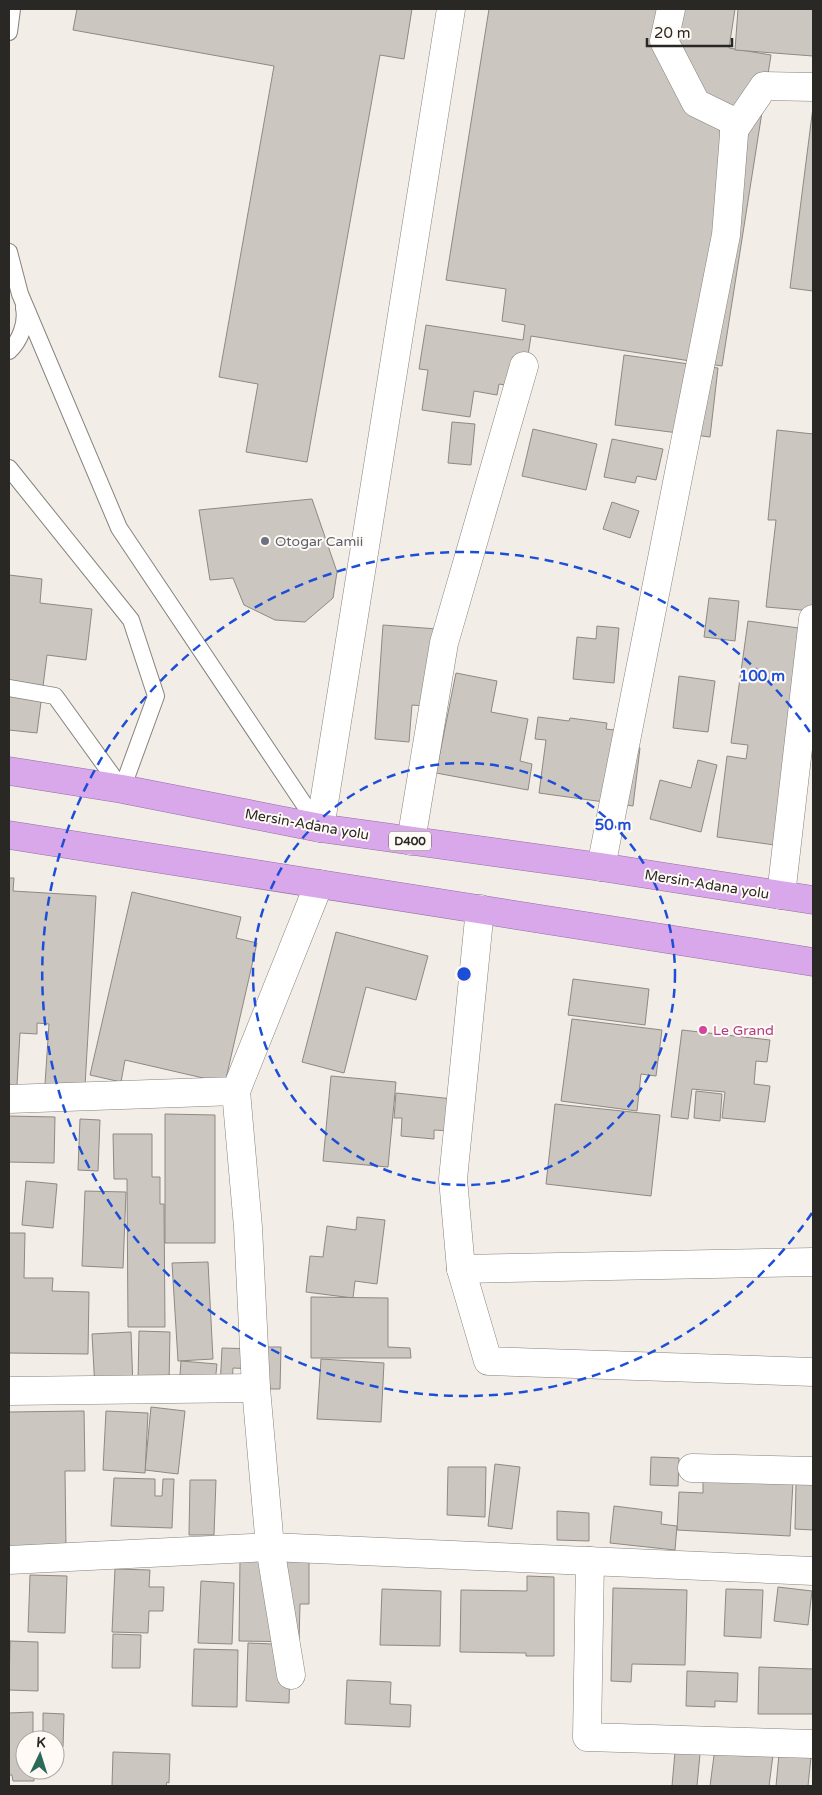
<svg xmlns="http://www.w3.org/2000/svg" width="822" height="1795" font-family="'Varela Round',sans-serif">
<style>
.building{fill:#ccc6c0;stroke:#8e8983}
.lines{fill:none;stroke-linecap:round;stroke-linejoin:round}
.service-casing{stroke:#87827c;stroke-width:18}
.minor-casing{stroke:#87827c;stroke-width:29}
.trunk-casing{stroke:#956da2;stroke-width:29}
.service{stroke:#fff;stroke-width:16}
.minor{stroke:#fff;stroke-width:28}
.trunk{stroke:#d8a8ea;stroke-width:28}
.ring{fill:none;stroke:#1d4ed8;stroke-width:2.5;stroke-dasharray:9 6}
.worship-dot{fill:#6b7280;stroke:#fffaf5;stroke-width:2}
.hotel-dot{fill:#d1479c;stroke:#fffaf5;stroke-width:2}
.labels{text-anchor:middle;stroke-width:4;stroke-linejoin:round;paint-order:stroke}
.shield{fill:#fffaf5;stroke:#6a6763;stroke-width:1}
.shield-label{font-size:12px;font-weight:bold;fill:#2a2825}
.worship-label{font-size:14px;fill:#5b616d;stroke:#fffaf5;text-anchor:start}
.street-label{font-size:14px;fill:#2a2825;stroke:#fffaf5}
.hotel-label{font-size:14px;fill:#b23c85;stroke:#fffaf5;text-anchor:start}
.centre{fill:#1d4ed8;stroke:#fffaf5;stroke-width:2.5}
.ring-label{font-size:15px;text-anchor:middle;font-weight:bold;fill:#1d4ed8;stroke:#fffaf5;stroke-width:4;stroke-linejoin:round;paint-order:stroke}
</style>
<rect width="100%" height="100%" fill="#f2ede6"/>
<g class="building">
<polygon points="77,9 412,9 404,59 380,55 307,462 246,452 258,384 219,377 274,66 73,30"/>
<polygon points="489,9 735,9 729,48 771,55 722,366 531,336 523,388 499,384 497,395 474,391 470,417 422,410 428,370 419,369 426,325 523,340 525,325 502,321 506,289 446,280"/>
<polygon points="738,9 813,9 813,56 735,50"/>
<polygon points="813,107 813,291 790,288"/>
<polygon points="624,355 718,368 710,437 615,425"/>
<polygon points="452,422 475,424 471,465 448,463"/>
<polygon points="533,429 597,444 586,490 522,476"/>
<polygon points="777,430 813,434 813,611 766,607 776,520 768,520"/>
<polygon points="612,439 663,449 656,480 637,476 635,483 604,477"/>
<polygon points="312,499 337,572 333,598 305,622 275,620 244,605 233,578 210,580 199,510"/>
<polygon points="612,502 639,511 630,538 603,529"/>
<polygon points="9,575 42,579 40,603 92,609 86,660 47,655 37,733 9,730"/>
<polygon points="709,598 739,601 735,641 704,637"/>
<polygon points="748,621 813,630 813,757 802,755 789,847 717,837 727,756 746,759 748,745 731,743"/>
<polygon points="383,625 451,630 426,706 412,705 409,742 375,739"/>
<polygon points="597,626 619,628 614,683 573,679 577,637 596,639"/>
<polygon points="456,673 497,681 491,712 528,719 520,761 532,764 528,790 436,773"/>
<polygon points="679,676 715,681 708,732 673,728"/>
<polygon points="538,717 569,721 570,718 607,723 606,729 632,732 630,747 640,748 633,806 539,793 546,740 535,739"/>
<polygon points="698,760 717,765 701,832 650,819 660,780 691,788"/>
<polygon points="9,878 14,878 13,891 96,896 85,1086 45,1084 49,1024 37,1023 37,1034 20,1033 17,1085 9,1085"/>
<polygon points="132,892 241,917 236,938 257,943 225,1083 125,1060 121,1082 90,1075"/>
<polygon points="336,932 428,956 416,1000 366,987 344,1073 302,1062"/>
<polygon points="573,979 649,989 645,1025 568,1015"/>
<polygon points="572,1019 662,1030 656,1076 641,1074 637,1111 561,1101"/>
<polygon points="682,1030 770,1040 767,1062 756,1061 754,1084 770,1086 765,1122 722,1118 725,1092 692,1089 688,1119 671,1117"/>
<polygon points="331,1076 396,1082 388,1167 323,1161"/>
<polygon points="696,1091 722,1094 720,1121 694,1118"/>
<polygon points="396,1093 453,1099 449,1131 434,1130 434,1139 401,1136 402,1118 394,1118"/>
<polygon points="555,1104 660,1115 651,1196 546,1184"/>
<polygon points="165,1114 215,1115 215,1243 165,1243"/>
<polygon points="9,1116 55,1117 54,1163 9,1162"/>
<polygon points="80,1119 100,1120 98,1171 78,1170"/>
<polygon points="113,1134 152,1134 152,1177 160,1177 160,1204 164,1204 165,1327 128,1327 127,1179 114,1179"/>
<polygon points="26,1181 57,1184 53,1228 22,1225"/>
<polygon points="85,1191 126,1192 123,1268 82,1266"/>
<polygon points="357,1217 385,1220 377,1284 355,1281 353,1298 306,1292 310,1256 323,1257 327,1226 356,1230"/>
<polygon points="9,1233 25,1233 24,1278 53,1278 52,1291 89,1292 88,1354 9,1353"/>
<polygon points="208,1262 213,1359 178,1361 172,1263"/>
<polygon points="311,1297 388,1298 388,1347 410,1348 411,1358 311,1358"/>
<polygon points="139,1331 170,1332 169,1383 138,1383"/>
<polygon points="131,1332 133,1388 95,1389 92,1334"/>
<polygon points="259,1347 281,1347 280,1389 258,1389"/>
<polygon points="222,1348 257,1349 256,1369 233,1368 232,1388 220,1388"/>
<polygon points="321,1359 384,1363 381,1422 317,1419"/>
<polygon points="181,1361 217,1364 214,1392 179,1389"/>
<polygon points="151,1407 185,1411 178,1474 145,1470"/>
<polygon points="84,1411 85,1471 65,1471 66,1548 9,1548 9,1412"/>
<polygon points="106,1411 148,1413 145,1473 103,1470"/>
<polygon points="651,1457 679,1458 678,1486 650,1485"/>
<polygon points="495,1464 520,1467 512,1529 488,1526"/>
<polygon points="448,1467 486,1467 485,1517 447,1515"/>
<polygon points="114,1478 155,1479 155,1496 162,1496 163,1479 174,1479 172,1528 111,1526"/>
<polygon points="703,1478 793,1482 790,1536 677,1530 679,1492 703,1493"/>
<polygon points="190,1480 216,1480 214,1535 189,1535"/>
<polygon points="796,1484 813,1484 813,1530 795,1529"/>
<polygon points="614,1506 662,1512 661,1524 677,1526 675,1550 610,1543"/>
<polygon points="557,1511 589,1513 589,1541 557,1540"/>
<polygon points="240,1559 309,1560 309,1604 300,1604 299,1642 239,1641"/>
<polygon points="115,1569 150,1570 149,1587 164,1587 163,1611 149,1611 148,1633 112,1632"/>
<polygon points="30,1575 67,1576 65,1633 28,1632"/>
<polygon points="527,1576 554,1577 554,1656 526,1656 526,1653 460,1652 461,1590 527,1591"/>
<polygon points="201,1581 234,1583 232,1644 198,1643"/>
<polygon points="778,1587 812,1591 808,1625 774,1621"/>
<polygon points="613,1588 687,1590 685,1665 632,1664 631,1682 611,1681"/>
<polygon points="382,1589 441,1591 440,1646 380,1645"/>
<polygon points="726,1589 763,1590 761,1638 724,1636"/>
<polygon points="113,1634 141,1635 140,1668 112,1668"/>
<polygon points="10,1641 38,1642 38,1691 9,1690"/>
<polygon points="248,1643 300,1645 290,1664 289,1703 246,1701"/>
<polygon points="194,1649 238,1650 237,1707 192,1706"/>
<polygon points="759,1667 813,1669 813,1714 758,1714"/>
<polygon points="687,1671 738,1673 737,1702 715,1701 715,1707 686,1706"/>
<polygon points="347,1680 391,1682 390,1704 411,1705 410,1727 345,1724"/>
<polygon points="33,1712 33,1740 25,1740 25,1770 34,1770 34,1781 13,1781 12,1775 9,1775 9,1713"/>
<polygon points="43,1713 64,1714 63,1747 55,1747 55,1740 43,1740"/>
<polygon points="715,1748 773,1755 769,1786 710,1786"/>
<polygon points="113,1752 170,1754 169,1783 167,1782 166,1786 112,1786"/>
<polygon points="675,1752 700,1754 697,1786 672,1786"/>
<polygon points="779,1754 811,1757 808,1786 776,1786"/>
</g>
<g class="lines">
<g class="service-casing">
<g id="service">
<polyline points="9,32 12,9"/>
<polyline points="9,252 20,294 119,528 320,828"/>
<path d="M9,351C20,341 27,323 24,308"/>
<polyline points="9,468 131,620 156,696 122,789"/>
<polyline points="9,688 55,696 122,789"/>
</g>
</g>
<g class="minor-casing">
<g id="minor">
<polyline points="734,130 764,86 813,87"/>
<polyline points="320,828 451,9"/>
<polyline points="411,841 444,643 524,366"/>
<polyline points="601,867 726,235 735,122 696,103 664,41 671,9"/>
<polyline points="781,895 813,619"/>
<polyline points="480,909 453,1179 461,1269 488,1361 813,1372"/>
<polyline points="236,1091 248,1227 256,1388 270,1547 291,1675"/>
<polyline points="9,1099 236,1091 319,884"/>
<polyline points="461,1269 813,1262"/>
<polyline points="9,1391 256,1388"/>
<polyline points="692,1468 813,1471"/>
<polyline points="9,1560 270,1547 813,1571"/>
<polyline points="590,1561 587,1737 813,1744"/>
</g>
</g>
<g class="trunk-casing">
<g id="trunk">
<polyline points="9,771 122,789 320,828 601,867 813,900"/>
<polyline points="9,835 813,962"/>
</g>
</g>
<use href="#service" class="service"/>
<use href="#minor" class="minor"/>
<use href="#trunk" class="trunk"/>
</g>
<g class="ring">
<circle cx="464" cy="974" r="211"/>
<path d="M812 1213A422 422 0 1 1 812 735"/>
</g>
<circle class="worship-dot" cx="265" cy="541" r="5"/>
<circle class="hotel-dot" cx="703" cy="1030" r="5"/>
<g class="labels">
<rect class="shield" x="389" y="831.5" width="42" height="19" rx="4"/>
<g class="shield-label">
<text x="410" y="845">D400</text>
</g>
<g class="worship-label">
<text x="275" y="546">Otogar Camii</text>
</g>
<g class="street-label">
<text transform="translate(307 824) rotate(10)" y="5">Mersin-Adana yolu</text>
<text transform="translate(707 884) rotate(9)" y="5">Mersin-Adana yolu</text>
</g>
<g class="hotel-label">
<text x="713" y="1035">Le Grand</text>
</g>
</g>
<circle cx="464" cy="974" r="8" class="centre"/>
<g class="ring-label">
<text x="762" y="681">100 m</text>
<text x="613" y="830">50 m</text>
</g>
<rect width="822" height="1795" fill="none" stroke="#2a2825" stroke-width="20"/>
<g transform="translate(40 1755) rotate(4)"><circle r="24" fill="#fffaf5" stroke="#aaa6a2"/>
<path d="M0-4L9 19L0 12L-9 19Z" fill="#2c6a57"/>
<text y="-8" font-size="14" font-weight="bold" text-anchor="middle" fill="#2a2825">K</text>
</g>
<path d="M647 38v8h85v-8" fill="none" stroke="#2a2825" stroke-width="2.5"/>
<text x="654" y="38" font-size="15" fill="#2a2825" stroke="#fffaf5" stroke-width="4" paint-order="stroke">20 m</text>
</svg>
